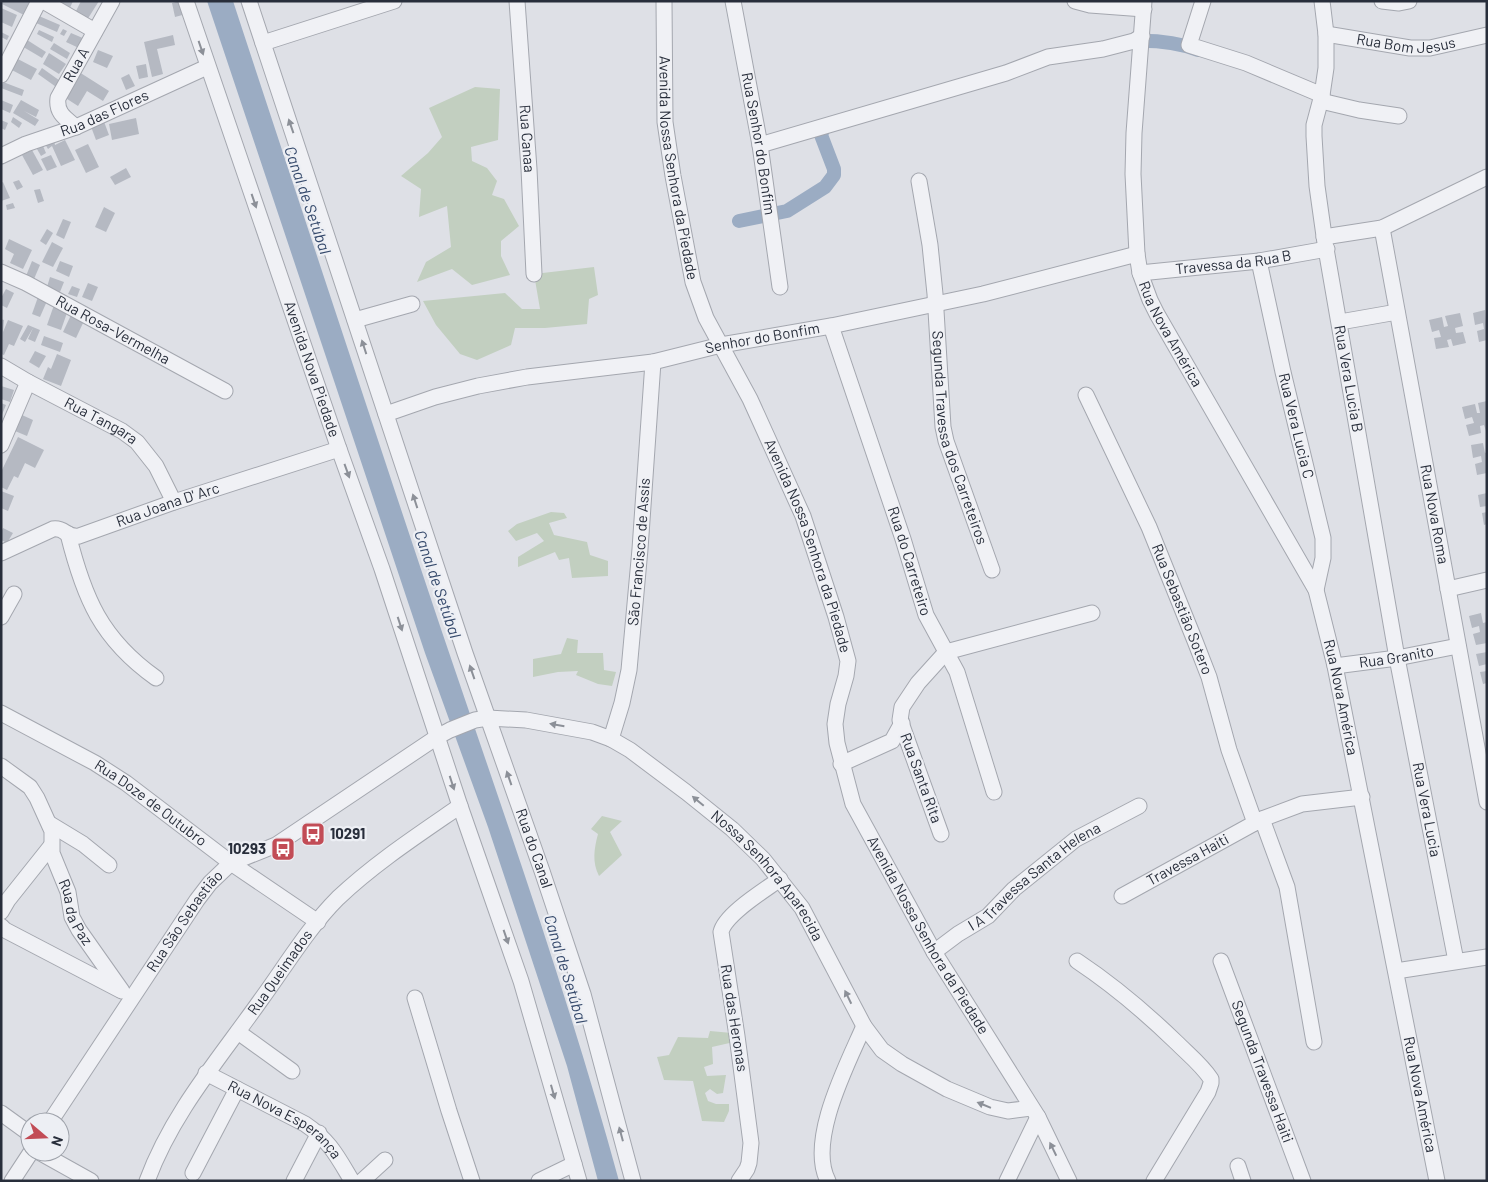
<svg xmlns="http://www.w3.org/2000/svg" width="1488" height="1182" font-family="Barlow,sans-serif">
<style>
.green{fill:#c2cfc0}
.water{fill:#9bacc3}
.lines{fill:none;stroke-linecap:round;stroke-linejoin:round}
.canal{stroke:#9bacc3;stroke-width:14}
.building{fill:#b5b9c2}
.minor-casing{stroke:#a4a7af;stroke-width:17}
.minor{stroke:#f0f1f5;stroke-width:15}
.oneway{fill:#8c9098}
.labels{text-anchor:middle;stroke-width:4.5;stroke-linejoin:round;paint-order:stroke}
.street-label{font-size:15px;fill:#282e3b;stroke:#edeff4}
.poi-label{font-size:15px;font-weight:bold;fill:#282e3b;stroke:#edeff4;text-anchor:start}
.water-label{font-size:16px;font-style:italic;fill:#364a6c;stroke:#edeff4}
</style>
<rect width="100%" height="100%" fill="#dee0e6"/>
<g class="green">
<polygon points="475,87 500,89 498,140 471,147 472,161 487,168 497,181 492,195 504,199 519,226 501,241 501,256 510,275 472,285 452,269 417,282 426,262 451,247 447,206 419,217 421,189 401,176 428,153 442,137 429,108"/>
<polygon points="594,267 598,295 589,299 587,324 545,328 515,328 511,345 477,360 460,354 436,325 423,301 505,293 522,309 540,309 534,274"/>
<polygon points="551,512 564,513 567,518 549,523 554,535 587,542 590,555 608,561 608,576 572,578 569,558 559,560 555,552 518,567 518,557 544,541 537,533 516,541 508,531 517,524"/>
<polygon points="567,638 578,640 577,653 603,653 604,670 616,672 612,686 598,684 576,675 578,671 558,672 533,677 533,659 561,654"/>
<path d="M602,816L622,821L610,832L622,855L599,876C592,862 594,849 598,834L591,829Z"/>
<polygon points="710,1031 732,1033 734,1042 712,1047 713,1064 704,1067 707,1076 726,1075 723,1093 717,1094 710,1089 705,1093 708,1101 716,1104 729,1104 729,1111 724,1122 702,1121 693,1081 664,1080 657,1057 669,1055 678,1037 708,1038"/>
</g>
<path class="water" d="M207,1H233C302,211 371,420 441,629C503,812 568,994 619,1181H598L567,1066L488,827L425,653Z"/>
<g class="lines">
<g class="canal">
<path d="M1130,41C1153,40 1177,42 1198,50"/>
<polyline points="739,221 787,211 825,187 834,175 834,169 821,135 824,127 834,124"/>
</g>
</g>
<g class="building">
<polygon points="3,1 31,1 24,15 2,4"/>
<polygon points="53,1 73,1 69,10"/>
<polygon points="81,1 99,1 87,20 75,13"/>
<polygon points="180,1 186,14 175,17 172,3"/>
<polygon points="1,8 17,15 12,27 1,22"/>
<polygon points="39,16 60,25 57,32 36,23"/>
<polygon points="63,29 67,31 64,36 60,34"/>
<polygon points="39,30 54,37 52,42 37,34"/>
<polygon points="1,32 9,36 7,40 1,37"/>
<polygon points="71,33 85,39 81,49 66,42"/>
<polygon points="173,35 175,45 157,49 163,74 152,77 144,42"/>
<polygon points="24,38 46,52 42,58 20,45"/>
<polygon points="54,43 70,53 67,59 50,49"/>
<polygon points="98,50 113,56 107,68 93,62"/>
<polygon points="49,53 66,64 59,74 43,64"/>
<polygon points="14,57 37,69 31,80 8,68"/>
<polygon points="146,64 148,77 139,79 136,66"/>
<polygon points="42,68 63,83 59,89 38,74"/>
<polygon points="79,72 109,91 103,101 87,91 78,106 64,97"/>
<polygon points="129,74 135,86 126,90 121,78"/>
<polygon points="3,82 24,90 22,96 1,88"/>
<polygon points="1,100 13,105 10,113 1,109"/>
<polygon points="21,100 39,110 36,117 24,111 39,120 35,126 13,113"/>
<polygon points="13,117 22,123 19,128 11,122"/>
<polygon points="136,118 139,134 112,140 109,124"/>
<polygon points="103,119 109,135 96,140 90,124"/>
<polygon points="1,120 8,123 5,130 1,128"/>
<polygon points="54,140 55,145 65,140 75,160 61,166 52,146 48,149 45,144"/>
<polygon points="88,144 99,167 86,173 75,150"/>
<polygon points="43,146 46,153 41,156 37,149"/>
<polygon points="32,150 43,170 33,175 22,155"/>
<polygon points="51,155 57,167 47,171 41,159"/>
<polygon points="126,168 131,177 115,185 110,177"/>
<polygon points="19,180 23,187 17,190 13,182"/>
<polygon points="3,182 10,198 1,201 1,183"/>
<polygon points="40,189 44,201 38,203 34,190"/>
<polygon points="13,203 15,208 7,210 6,205"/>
<polygon points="104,207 115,213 106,232 95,227"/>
<polygon points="63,219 71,222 64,239 56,235"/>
<polygon points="47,229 53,233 46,245 40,241"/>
<polygon points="9,239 32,250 23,269 10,263 14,254 5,249"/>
<polygon points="52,242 63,248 53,267 42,262"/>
<polygon points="32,261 40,265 34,279 26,276"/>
<polygon points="60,261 73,266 69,277 56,271"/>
<polygon points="50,277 64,282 60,292 47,287"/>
<polygon points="88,283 98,287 92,301 82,297"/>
<polygon points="72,286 80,289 77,297 68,294"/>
<polygon points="6,289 14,293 7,308 1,305 1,298"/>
<polygon points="38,297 47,301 40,317 32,314"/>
<polygon points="54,305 68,310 61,330 47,325"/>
<polygon points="1485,310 1487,340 1479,342 1477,331 1484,329 1483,323 1475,325 1473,313"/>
<polygon points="1460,313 1463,326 1455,328 1456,333 1463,332 1466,343 1453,346 1451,339 1447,340 1449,347 1436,349 1434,338 1441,337 1439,330 1432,332 1429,320 1442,317 1444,327 1448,326 1445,316"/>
<polygon points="71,315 84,321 76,338 63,332"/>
<polygon points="1,319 4,320 3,332 8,320 23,326 14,346 9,344 4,355 1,354"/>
<polygon points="28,325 40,330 35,342 28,339 33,328 25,342 20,339"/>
<polygon points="44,336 63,343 60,352 41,345"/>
<polygon points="35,351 46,356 39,368 29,362"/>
<polygon points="57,354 71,360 61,386 43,379 48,367 51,369"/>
<polygon points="1,386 14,390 10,402 1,399"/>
<polygon points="1487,401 1487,434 1484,425 1480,426 1481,433 1469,436 1466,425 1474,423 1472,417 1465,419 1462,407 1475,404 1477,413 1480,413 1478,403"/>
<polygon points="1,403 6,405 1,417"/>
<polygon points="22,415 33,420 27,436 15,431"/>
<polygon points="18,437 44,450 35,468 25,463 18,478 14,476 7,490 1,487 1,472"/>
<polygon points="1483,443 1485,453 1487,452 1487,473 1477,475 1475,464 1482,462 1481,456 1473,458 1471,445"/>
<polygon points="1,491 14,496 8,511 1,508"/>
<polygon points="1487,493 1487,506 1480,507 1478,495"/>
<polygon points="1487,512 1487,524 1484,525 1482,513"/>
<polygon points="3,528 13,533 7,543 1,540 1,532"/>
<polygon points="1481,613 1483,623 1487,622 1487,643 1476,645 1473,634 1480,632 1479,626 1472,628 1469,616"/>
<polygon points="1487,652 1487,664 1479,666 1476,654"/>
<polygon points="1487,671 1487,683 1483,684 1480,672"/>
</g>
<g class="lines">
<g class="minor-casing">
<g id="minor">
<polyline points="43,1 95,31"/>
<path id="s1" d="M186,1L339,449L382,569L460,806L521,981L579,1181"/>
<path id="s2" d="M249,1L465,653L542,871L583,994L633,1181"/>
<path id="s3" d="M517,1L529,169L534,274"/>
<path id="s4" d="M664,1L665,122L673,176L693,282L706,318L750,399L803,516L836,617L848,661L846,676L838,704L835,724L837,743L853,804L934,952L1038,1117L1069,1181"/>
<path id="s5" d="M733,1L760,145L780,287"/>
<polyline points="1075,1 1090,5 1144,9"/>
<path id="s6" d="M1144,1L1134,133L1133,174L1137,254L1140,273L1150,300L1157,314L1316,590L1335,666L1437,1181"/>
<polyline points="1203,1 1189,45 1246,63 1322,95"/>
<path id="s7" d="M1322,1L1326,34V68L1322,95L1314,125V136L1317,186L1325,243L1397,658L1456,961"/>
<polyline points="1382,1 1399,3 1409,1"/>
<path id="s8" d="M1326,34L1410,48H1430L1487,35"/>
<polyline points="263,43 394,1"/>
<polyline points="1,75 39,1"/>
<polyline points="1321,101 1359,110 1399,116"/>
<path id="s9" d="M76,127C65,118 56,113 58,98L112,1"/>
<polyline points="760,145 1006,73 1048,57 1103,49 1134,41 1142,36"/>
<path id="s10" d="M1,156L26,144L76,127L207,67"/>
<path id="s11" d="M919,181L930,245L935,294L943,427L946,441L992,570"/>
<path id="s12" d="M1382,228L1487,802"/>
<polyline points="1324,237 1382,228 1487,177"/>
<path id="s13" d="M1259,261L1283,372L1323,538V558L1316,590"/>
<path id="s14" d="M1,272L26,283L225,391"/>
<path id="s15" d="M1140,273L1259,261L1327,249"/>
<polyline points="355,320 412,304"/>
<polyline points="1340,322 1397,312"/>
<path id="s16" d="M831,326L903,539L926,615L957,672L994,792"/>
<path id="s17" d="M1,366L28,382L122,431L137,442L156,466L174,502"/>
<path id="s18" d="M1086,395L1149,527L1195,641L1209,677L1229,750L1255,823"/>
<path id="s19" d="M386,414L435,397L478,386L527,377L653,362L721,345L831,326L983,294L1137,254"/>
<polyline points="1,445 28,382"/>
<path d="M68,534C84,598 101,639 156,678"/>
<path id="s20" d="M1,553L53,529C65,527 66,538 79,536L174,502L339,449"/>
<polyline points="1448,589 1487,580"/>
<polyline points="1,617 14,594"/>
<path id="s21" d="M1335,666L1397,658L1458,646"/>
<path id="s22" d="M1,713L95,763L126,783L231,863L318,922"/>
<path id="s23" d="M611,739L622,703L629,670L640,549L653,362"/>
<polyline points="841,764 892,741 902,723"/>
<path id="s24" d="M1,766L30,787L37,798L52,831V853L68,892L72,917L79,930L122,991"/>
<polyline points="1262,819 1287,887 1314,1042"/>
<polyline points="50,824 83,844 109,865"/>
<polyline points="941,834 900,720 902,707 918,683 946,652 1092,613"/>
<path id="s25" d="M1122,896L1262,819L1302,804L1362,797"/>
<polyline points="1,912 8,900 51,846"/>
<polyline points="1,926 5,930 120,990"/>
<path id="s26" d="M934,952L958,934L988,916L1014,889L1076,839L1139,806"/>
<path d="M1077,961C1113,985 1145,1012 1176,1042C1188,1054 1202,1065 1211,1079V1083L1208,1092L1154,1181"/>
<path id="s27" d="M1221,961L1303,1181"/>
<polyline points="1396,971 1487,957"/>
<polyline points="415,998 449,1111 472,1181"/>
<polyline points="238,1032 292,1071"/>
<path id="s28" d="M206,1073L305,1124C330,1141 337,1156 352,1181"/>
<polyline points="1,1113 30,1134"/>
<path id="s29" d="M50,1122L197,900L210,883L231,863L276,845L437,737L450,730L475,720L488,718L526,720L592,732L611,739L630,750L686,792L732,829L763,859L802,908L864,1026L882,1050L902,1064L947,1089L990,1107L1008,1111L1031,1108"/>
<polyline points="39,1152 91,1181"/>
<polyline points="1238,1166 1243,1181"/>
<polyline points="193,1173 237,1089"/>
<polyline points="12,1181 31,1152"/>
<path id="s30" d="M147,1181C172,1113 219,1059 260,1001C285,967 308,928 338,898C375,863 418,835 460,806"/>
<polyline points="294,1181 319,1133"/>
<polyline points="362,1181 385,1160"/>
<polyline points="539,1181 574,1164"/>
<path d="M739,1181L747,1169L749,1163L751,1143L737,1036L721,932C725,914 765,890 780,879"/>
<path d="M828,1181C807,1141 847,1065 864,1026"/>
<polyline points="1007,1181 1038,1117"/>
</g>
</g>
<use href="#minor" class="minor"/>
</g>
<defs><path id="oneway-solid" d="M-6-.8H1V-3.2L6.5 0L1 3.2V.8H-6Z" transform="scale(1.25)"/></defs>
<g class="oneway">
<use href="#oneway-solid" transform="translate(201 48) rotate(71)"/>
<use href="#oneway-solid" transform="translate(291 126) rotate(-109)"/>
<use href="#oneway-solid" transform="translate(254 201) rotate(71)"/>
<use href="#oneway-solid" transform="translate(364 347) rotate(-108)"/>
<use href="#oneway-solid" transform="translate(347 471) rotate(70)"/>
<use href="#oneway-solid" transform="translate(415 501) rotate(-108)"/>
<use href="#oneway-solid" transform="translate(400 624) rotate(72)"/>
<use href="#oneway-solid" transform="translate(472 672) rotate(-109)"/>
<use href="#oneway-solid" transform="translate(557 725) rotate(-170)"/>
<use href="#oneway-solid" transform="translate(509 778) rotate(-109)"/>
<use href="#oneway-solid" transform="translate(452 783) rotate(72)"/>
<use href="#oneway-solid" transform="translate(698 801) rotate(-140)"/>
<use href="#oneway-solid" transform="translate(506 937) rotate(71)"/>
<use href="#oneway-solid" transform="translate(848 997) rotate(-116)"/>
<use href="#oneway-solid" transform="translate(553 1092) rotate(74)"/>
<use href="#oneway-solid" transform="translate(984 1105) rotate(-158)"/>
<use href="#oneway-solid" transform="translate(621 1134) rotate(-105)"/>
<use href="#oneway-solid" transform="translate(1053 1149) rotate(-116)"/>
</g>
<defs>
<g id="bus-square" transform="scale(1.25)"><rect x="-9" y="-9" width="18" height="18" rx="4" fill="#c24c56" stroke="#edeff4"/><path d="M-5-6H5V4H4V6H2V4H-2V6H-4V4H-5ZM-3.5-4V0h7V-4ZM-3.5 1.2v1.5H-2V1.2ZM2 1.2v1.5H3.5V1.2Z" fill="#fff"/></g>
</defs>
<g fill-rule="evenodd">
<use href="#bus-square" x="313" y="834"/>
<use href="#bus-square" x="283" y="849"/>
</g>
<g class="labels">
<g class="street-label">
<text dy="5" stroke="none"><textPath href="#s8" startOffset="81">Rua Bom Jesus</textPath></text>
<text dy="5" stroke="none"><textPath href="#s9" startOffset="74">Rua A</textPath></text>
<text dy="5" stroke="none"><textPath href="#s10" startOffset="112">Rua das Flores</textPath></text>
<text dy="5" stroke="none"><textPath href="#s3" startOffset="138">Rua Canaa</textPath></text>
<text dy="5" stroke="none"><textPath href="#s5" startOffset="145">Rua Senhor do Bonfim</textPath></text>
<text dy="5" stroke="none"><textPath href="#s4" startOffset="168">Avenida Nossa Senhora da Piedade</textPath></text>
<text dy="5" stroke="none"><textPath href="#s15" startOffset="94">Travessa da Rua B</textPath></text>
<text dy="5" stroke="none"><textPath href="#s14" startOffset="126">Rua Rosa-Vermelha</textPath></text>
<text dy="5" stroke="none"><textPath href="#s6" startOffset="341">Rua Nova América</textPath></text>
<text dy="5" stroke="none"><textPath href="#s19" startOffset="385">Senhor do Bonfim</textPath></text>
<text dy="5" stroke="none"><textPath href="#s1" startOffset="389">Avenida Nova Piedade</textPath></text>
<text dy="5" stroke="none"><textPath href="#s7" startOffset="382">Rua Vera Lucia B</textPath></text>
<text dy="5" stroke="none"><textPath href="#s17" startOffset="114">Rua Tangara</textPath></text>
<text dy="5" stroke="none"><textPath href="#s13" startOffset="169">Rua Vera Lucia C</textPath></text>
<text dy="5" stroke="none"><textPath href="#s11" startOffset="261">Segunda Travessa dos Carreteiros</textPath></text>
<text dy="5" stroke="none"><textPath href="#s20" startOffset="179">Rua Joana D' Arc</textPath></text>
<text dy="5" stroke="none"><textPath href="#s12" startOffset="291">Rua Nova Roma</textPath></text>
<text dy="5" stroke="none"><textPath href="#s4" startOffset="572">Avenida Nossa Senhora da Piedade</textPath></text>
<text dy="5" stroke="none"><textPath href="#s23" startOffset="190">São Francisco de Assis</textPath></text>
<text dy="5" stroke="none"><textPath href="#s16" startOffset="248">Rua do Carreteiro</textPath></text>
<text dy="5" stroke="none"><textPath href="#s18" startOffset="235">Rua Sebastião Sotero</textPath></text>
<text dy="5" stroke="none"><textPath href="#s21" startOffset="62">Rua Granito</textPath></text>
<text dy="5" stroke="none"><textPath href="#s6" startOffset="746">Rua Nova América</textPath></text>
<text transform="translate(921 778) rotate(70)" y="5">Rua Santa Rita</text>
<text dy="5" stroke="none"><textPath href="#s22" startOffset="175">Rua Doze de Outubro</textPath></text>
<text dy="5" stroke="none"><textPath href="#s7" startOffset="820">Rua Vera Lucia</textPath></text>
<text dy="5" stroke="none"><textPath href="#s2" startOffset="894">Rua do Canal</textPath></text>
<text dy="5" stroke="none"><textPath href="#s25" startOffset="75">Travessa Haiti</textPath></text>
<text dy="5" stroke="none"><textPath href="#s26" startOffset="126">I A Travessa Santa Helena</textPath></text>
<text dy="5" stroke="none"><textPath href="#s29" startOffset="949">Nossa Senhora Aparecida</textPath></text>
<text dy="5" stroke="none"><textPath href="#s24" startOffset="171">Rua da Paz</textPath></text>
<text dy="5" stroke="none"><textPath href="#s29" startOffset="242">Rua São Sebastião</textPath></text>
<text dy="5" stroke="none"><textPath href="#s4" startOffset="992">Avenida Nossa Senhora da Piedade</textPath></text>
<text dy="5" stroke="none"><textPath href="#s30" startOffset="248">Rua Queimados</textPath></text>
<text transform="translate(734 1018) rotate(81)" y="5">Rua das Heronas</text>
<text dy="5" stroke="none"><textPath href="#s27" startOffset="118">Segunda Travessa Haiti</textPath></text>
<text dy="5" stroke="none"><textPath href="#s6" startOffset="1151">Rua Nova América</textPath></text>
<text dy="5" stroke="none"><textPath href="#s28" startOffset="92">Rua Nova Esperança</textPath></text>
</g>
<g class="poi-label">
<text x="330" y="839">10291</text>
<text x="266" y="854" text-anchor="end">10293</text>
</g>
<g class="water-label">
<text transform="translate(308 200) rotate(71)" y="6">Canal de Setúbal</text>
<text transform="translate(438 584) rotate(71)" y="6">Canal de Setúbal</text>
<text transform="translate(566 969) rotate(73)" y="6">Canal de Setúbal</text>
</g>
</g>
<rect width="1488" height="1182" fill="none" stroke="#282e3b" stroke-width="5"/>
<g transform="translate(45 1137) rotate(109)"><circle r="24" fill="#edeff4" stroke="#9ea2aa"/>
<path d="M0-4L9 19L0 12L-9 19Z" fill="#c24c56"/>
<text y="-8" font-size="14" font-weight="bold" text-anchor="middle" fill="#282e3b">N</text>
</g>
</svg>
